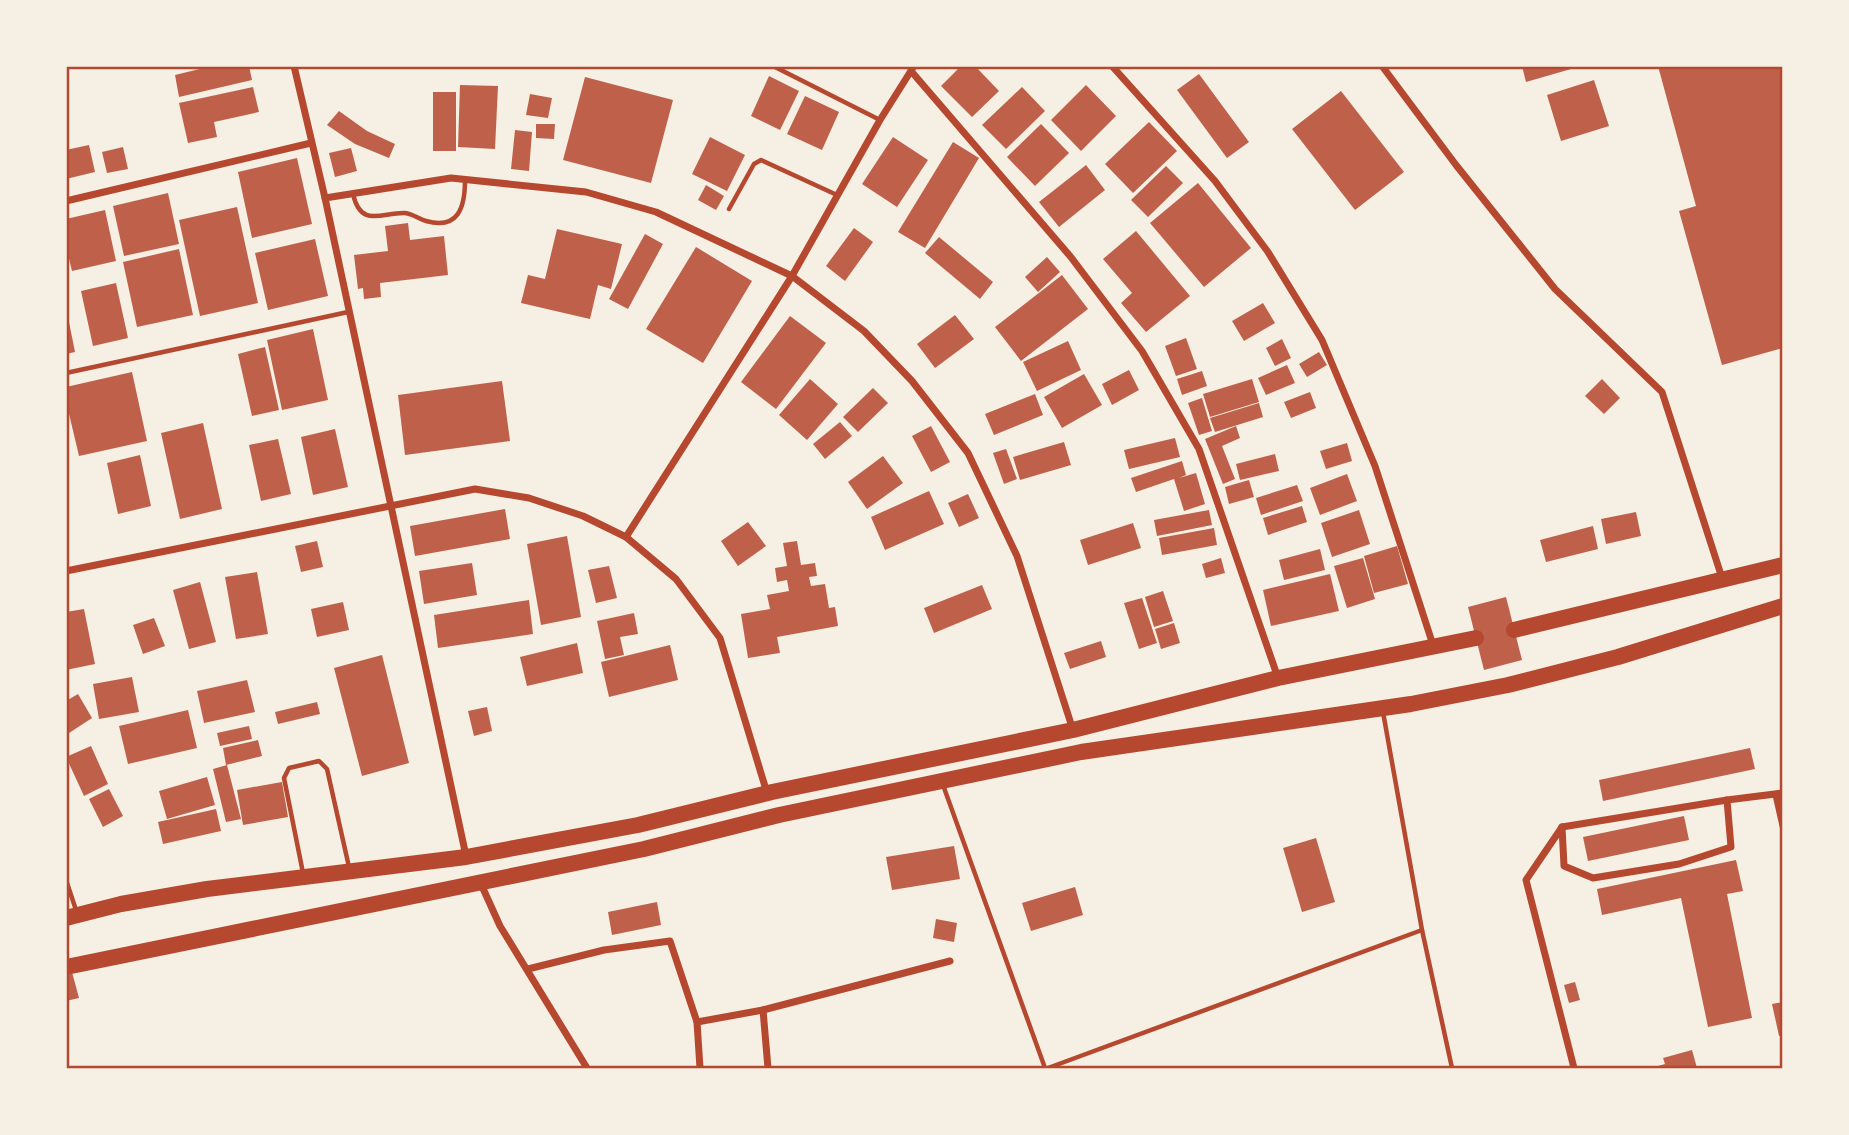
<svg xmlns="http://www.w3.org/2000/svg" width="1849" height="1135" font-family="Ubuntu,sans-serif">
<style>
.building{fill:#bf614a}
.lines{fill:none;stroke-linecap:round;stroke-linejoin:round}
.service{stroke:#b5482f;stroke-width:4.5}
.minor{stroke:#b5482f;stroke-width:7}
.trunk{stroke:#b5482f;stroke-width:16}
.neatline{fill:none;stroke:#b5482f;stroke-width:2.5}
</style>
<rect width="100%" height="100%" fill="#f6efe4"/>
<g class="building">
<polygon points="212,66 249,66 252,80 179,97 175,75"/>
<polygon points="961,66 975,66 999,91 972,117 941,86"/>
<polygon points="1522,66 1578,66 1578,67 1526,82"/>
<polygon points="1658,66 1783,66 1783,348 1722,365 1679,211 1696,206"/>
<polygon points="1199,74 1249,142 1227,158 1177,90"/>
<polygon points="769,76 799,91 780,130 751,116"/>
<polygon points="585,77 673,100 651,183 563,160"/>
<polygon points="1594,80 1609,126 1561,141 1547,95"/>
<polygon points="460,85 498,86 495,149 458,147"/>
<polygon points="1086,85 1116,116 1081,151 1051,120"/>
<polygon points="253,87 259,112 214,122 217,137 188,143 179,103"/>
<polygon points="1022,87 1045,111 1006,149 982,125"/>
<polygon points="1341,91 1404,172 1355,210 1292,129"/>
<rect x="433" y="92" width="23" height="59"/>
<polygon points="530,94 552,98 548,118 526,115"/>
<polygon points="805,96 839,112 822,150 787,134"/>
<polygon points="339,111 367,131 395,144 389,158 355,144 327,125"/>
<polygon points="1149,122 1177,151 1133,193 1105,164"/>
<polygon points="536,124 555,124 554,139 536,138"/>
<polygon points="1041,124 1069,153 1035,186 1007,157"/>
<polygon points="515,130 532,132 529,171 511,169"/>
<polygon points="710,137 745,155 727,191 692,174"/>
<polygon points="893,137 928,160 897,207 862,184"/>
<polygon points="953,142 979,158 925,248 898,232"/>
<polygon points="89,145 95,172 66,179 66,150"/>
<polygon points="123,147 128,169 107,173 102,152"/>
<polygon points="351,148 357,171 335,177 329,153"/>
<polygon points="297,158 312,224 252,238 238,172"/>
<polygon points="1086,165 1105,190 1059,227 1039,202"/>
<polygon points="1166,166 1183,183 1148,217 1131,200"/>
<polygon points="1198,183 1251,248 1204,287 1150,223"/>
<polygon points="706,185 724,196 716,210 698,200"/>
<polygon points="168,193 179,244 124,256 113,206"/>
<polygon points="237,207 258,303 200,316 179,220"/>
<polygon points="105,210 116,261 72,271 66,246 66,219"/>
<polygon points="408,223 410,240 444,236 448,275 380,283 381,297 364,299 363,288 358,289 354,255 388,251 385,226"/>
<polygon points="854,228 873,242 845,281 826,266"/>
<polygon points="557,229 622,244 611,289 598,285 590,319 521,303 528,275 545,279"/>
<polygon points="1136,231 1190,296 1146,332 1121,303 1132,293 1103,259"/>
<polygon points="645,234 663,244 628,309 609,299"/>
<polygon points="939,237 993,282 980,299 925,253"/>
<polygon points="315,239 328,296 268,310 255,253"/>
<polygon points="696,247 752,281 703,363 646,329"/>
<polygon points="179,249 193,315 137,327 123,262"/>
<polygon points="1047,257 1060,272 1038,292 1025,277"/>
<polygon points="1062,275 1088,309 1021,361 995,327"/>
<polygon points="116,283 128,338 93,346 81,291"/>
<polygon points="1263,303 1275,323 1244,341 1232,321"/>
<polygon points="955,315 974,339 935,368 917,344"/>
<polygon points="790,316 826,343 776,409 741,382"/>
<polygon points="68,317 75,352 66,354 66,318"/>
<polygon points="313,329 328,400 282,410 267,340"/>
<polygon points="1186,338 1197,369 1176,376 1165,346"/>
<polygon points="1282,339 1291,358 1275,366 1266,348"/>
<polygon points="1068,341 1081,370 1037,391 1023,362"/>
<polygon points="265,347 279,410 252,416 238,354"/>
<polygon points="1319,352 1327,365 1307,377 1299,364"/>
<polygon points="1287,365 1295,383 1266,395 1258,378"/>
<polygon points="1129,370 1139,390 1112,405 1102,384"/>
<polygon points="1202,371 1207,386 1182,395 1177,379"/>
<polygon points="132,372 147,441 79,456 66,401 66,387"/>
<polygon points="1084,374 1102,405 1062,428 1044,397"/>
<polygon points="810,379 838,404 807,440 779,415"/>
<polygon points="1252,379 1259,402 1210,417 1203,394"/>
<polygon points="1602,379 1620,398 1604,414 1585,396"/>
<polygon points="502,381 510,441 405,455 398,395"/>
<polygon points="873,388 888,403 858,432 843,417"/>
<polygon points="1310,392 1316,408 1291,418 1284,402"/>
<polygon points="1035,394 1043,415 994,435 985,414"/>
<polygon points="1202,398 1212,431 1199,435 1188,403"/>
<polygon points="1259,403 1263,417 1215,432 1210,418"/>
<polygon points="840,422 852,436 825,459 813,444"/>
<polygon points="203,423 222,509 180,519 161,433"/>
<polygon points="931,426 950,462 931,472 912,436"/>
<polygon points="1236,426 1240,438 1222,446 1235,479 1223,484 1205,439"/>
<polygon points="335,429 348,487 313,495 301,437"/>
<polygon points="1175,438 1180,457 1129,469 1124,450"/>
<polygon points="278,439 291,494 261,501 249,445"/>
<polygon points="1064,442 1071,465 1020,480 1013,457"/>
<polygon points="1347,443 1352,461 1326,469 1320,451"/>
<polygon points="1006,449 1017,479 1004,484 993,453"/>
<polygon points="1275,454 1279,471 1240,480 1236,464"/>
<polygon points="140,455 151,506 118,514 107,463"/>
<polygon points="883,456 903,483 867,509 848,482"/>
<polygon points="1182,461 1186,475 1179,478 1196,473 1205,504 1184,511 1174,479 1136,492 1131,478"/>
<polygon points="1347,474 1357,501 1320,515 1310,488"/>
<polygon points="1249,480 1254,497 1229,504 1225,487"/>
<polygon points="1297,485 1303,501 1261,515 1256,498"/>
<polygon points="929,491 944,524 885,550 871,517"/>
<polygon points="968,494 979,518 959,527 948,503"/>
<polygon points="1302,506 1307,522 1268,535 1263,518"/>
<polygon points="505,509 510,539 415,556 410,526"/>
<polygon points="1209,510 1212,525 1157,536 1154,520"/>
<polygon points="1359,510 1370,544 1332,557 1321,523"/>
<polygon points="1636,512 1641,536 1606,544 1601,519"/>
<polygon points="748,522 766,546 738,566 721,541"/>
<polygon points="1133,523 1141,548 1088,565 1080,540"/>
<polygon points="1593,526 1598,549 1546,562 1540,540"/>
<polygon points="1214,528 1217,545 1162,555 1159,538"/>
<polygon points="567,536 581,617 541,625 527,544"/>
<polygon points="317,541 323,567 301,572 295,546"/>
<polygon points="797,541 801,565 815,563 817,576 809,577 811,586 825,584 829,608 835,607 838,626 777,637 780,653 748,658 741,614 770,609 767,595 789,591 787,580 777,582 775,568 787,566 783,543"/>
<polygon points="1397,546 1408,584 1374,593 1364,556"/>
<polygon points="1320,549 1325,570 1284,580 1279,560"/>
<polygon points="1221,558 1225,573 1206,578 1202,564"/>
<polygon points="1363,558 1375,599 1347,608 1334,566"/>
<polygon points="472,563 477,595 424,604 419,571"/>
<polygon points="609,566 617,598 596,603 588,570"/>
<polygon points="257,572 268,634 236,639 225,577"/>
<polygon points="1330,574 1339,611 1271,626 1263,590"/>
<polygon points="200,582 216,642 189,649 173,590"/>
<polygon points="982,585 992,609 934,633 924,608"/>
<polygon points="1163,591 1173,621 1154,627 1145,597"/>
<polygon points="1506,597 1522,660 1484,670 1468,607"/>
<polygon points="1142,598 1157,643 1139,649 1124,603"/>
<polygon points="529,600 533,634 438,648 434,615"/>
<polygon points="343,602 349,630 317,637 311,609"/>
<polygon points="84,609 95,664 66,670 66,612"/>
<polygon points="634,613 638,634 620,637 624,655 605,659 597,621"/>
<polygon points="154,618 165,646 143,654 133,625"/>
<polygon points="1174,623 1180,643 1161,649 1155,629"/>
<polygon points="1101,641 1106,657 1070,669 1064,653"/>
<polygon points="577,643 583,673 527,686 520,657"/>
<polygon points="670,645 678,680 609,697 601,662"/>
<polygon points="382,655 409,763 362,776 334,668"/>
<polygon points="132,677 139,712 99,719 93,684"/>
<polygon points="247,680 255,712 204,723 197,691"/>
<polygon points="78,694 92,718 66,735 66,701"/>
<polygon points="317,702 320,714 278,724 275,712"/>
<polygon points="487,707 492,731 474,736 468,711"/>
<polygon points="188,710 197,748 128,764 119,726"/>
<polygon points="249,726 252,739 220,746 217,733"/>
<polygon points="258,740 262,756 226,765 223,748"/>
<polygon points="91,746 108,784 84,796 66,757"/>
<polygon points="1750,748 1755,769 1603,801 1599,780"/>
<polygon points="227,765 241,819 226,822 213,769"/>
<polygon points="207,777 215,805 167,819 159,791"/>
<polygon points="282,782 288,817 243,825 237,790"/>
<polygon points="109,789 123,816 103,827 89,799"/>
<polygon points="216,809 221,831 163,844 158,822"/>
<polygon points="1684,816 1689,840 1588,861 1583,837"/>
<polygon points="1316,838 1335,902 1302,912 1283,848"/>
<polygon points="954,846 960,879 892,890 886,857"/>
<polygon points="1736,860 1743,891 1727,894 1752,1018 1708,1027 1681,898 1602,915 1597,889"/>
<polygon points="1075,887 1083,915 1031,931 1022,903"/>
<polygon points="657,902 661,925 612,935 608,912"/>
<polygon points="936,919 957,923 954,942 933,938"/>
<polygon points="66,950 79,998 66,1001"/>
<polygon points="1575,982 1580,1000 1569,1003 1564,985"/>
<polygon points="1783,1002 1783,1035 1779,1036 1772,1004"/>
<polygon points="1692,1050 1697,1068 1651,1068 1665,1064 1663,1058"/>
</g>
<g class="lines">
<g class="service">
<polyline points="773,66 880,120"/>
<path d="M353,194C361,229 382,212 405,213C413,214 419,219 426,221C458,230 465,208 465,180"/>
<polyline points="729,209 754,164 761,160 837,195"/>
<polyline points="66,373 348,312"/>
<polyline points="1383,712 1422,930 1452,1068"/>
<polyline points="943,785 1045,1068"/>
<polyline points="303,873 284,778 289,768 319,761 327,769 349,867"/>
<polyline points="66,880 77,913"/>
<polyline points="1048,1068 1422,930"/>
</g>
<g class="minor">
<polyline points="294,66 325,198 466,856"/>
<polyline points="1112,66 1215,181 1268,252 1322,340 1375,466 1433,645"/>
<polyline points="1382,66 1456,165 1555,289 1662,392 1723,581"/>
<polyline points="911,71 1070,256 1142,351 1199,449 1278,678"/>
<polyline points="325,198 451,178 586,192 656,212 792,276 864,331 912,381 968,453 1017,556 1073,730"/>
<polyline points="66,201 311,143"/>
<polyline points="626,537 792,276 880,120 914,66"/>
<polyline points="66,571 475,489 529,498 583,516 626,537 676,579 720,638 767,793"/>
<polyline points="1776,795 1783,826"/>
<polyline points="1562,827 1727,800"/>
<polyline points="481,884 500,926 587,1068"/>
<polyline points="528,969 604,950 670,941 697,1022 763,1010 950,961"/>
<polyline points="763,1010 768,1068"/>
<polyline points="697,1022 700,1068"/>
<polyline points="1574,1068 1526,880 1562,827 1564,866 1593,878 1679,864 1731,847 1727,800 1783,793"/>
</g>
<g class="trunk">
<polyline points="1514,630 1783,565"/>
<polyline points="66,918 121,904 207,889 466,857 638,825 772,792 1073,730 1278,678 1476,638"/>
<polyline points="71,966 644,849 779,815 1081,752 1411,704 1508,685 1618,657 1783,606"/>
</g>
</g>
<rect width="1849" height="1135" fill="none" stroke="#f6efe4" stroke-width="136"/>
<rect x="68" y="68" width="1713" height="999" class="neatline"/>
</svg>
